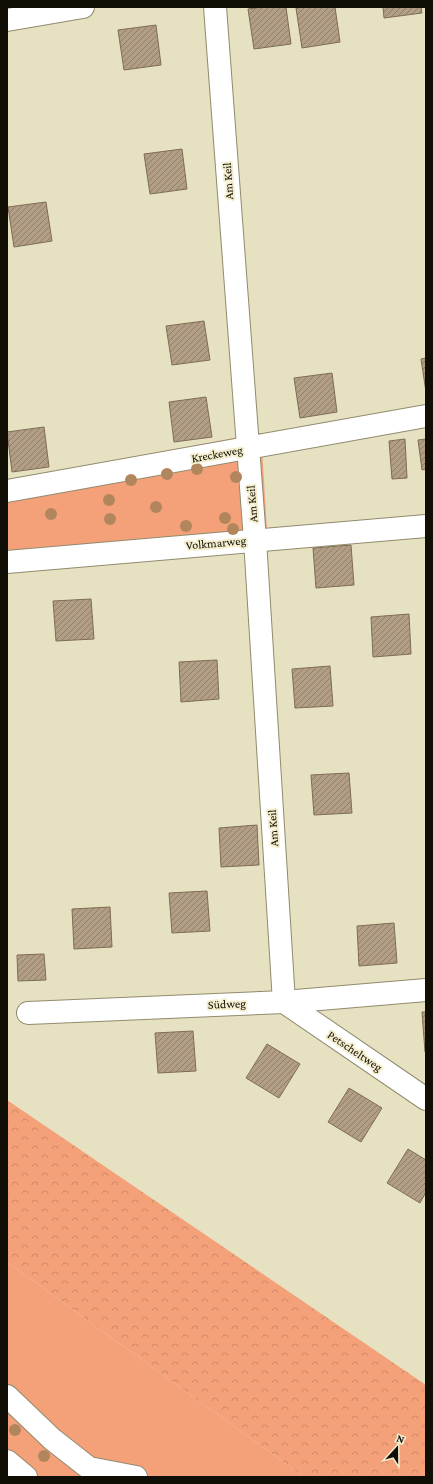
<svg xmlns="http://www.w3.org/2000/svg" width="433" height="1484" font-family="'Crimson Pro',serif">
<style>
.green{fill:#f4a17a}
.forest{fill:url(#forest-crowns)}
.building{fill:url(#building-hatch);stroke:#7f6c55}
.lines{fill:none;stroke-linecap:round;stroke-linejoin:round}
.minor-casing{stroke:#918b6e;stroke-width:24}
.minor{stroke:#fff;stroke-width:22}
.tree{fill:#b2865d}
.labels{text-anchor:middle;stroke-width:4;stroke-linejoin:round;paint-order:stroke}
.street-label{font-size:12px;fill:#110e05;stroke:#f4eece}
</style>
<defs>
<pattern id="forest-crowns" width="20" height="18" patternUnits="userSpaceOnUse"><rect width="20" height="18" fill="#f4a17a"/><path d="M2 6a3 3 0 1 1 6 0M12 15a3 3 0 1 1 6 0" fill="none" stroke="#d08968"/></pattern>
<pattern id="building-hatch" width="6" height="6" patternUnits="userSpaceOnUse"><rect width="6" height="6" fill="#b29e85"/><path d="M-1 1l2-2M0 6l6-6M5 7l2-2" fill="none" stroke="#8f7f6b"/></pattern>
</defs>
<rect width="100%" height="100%" fill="#e6e1c1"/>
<g class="green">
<polygon points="261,433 268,546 7,568 7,481"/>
<polygon points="7,1262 304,1477 7,1477"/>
</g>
<polygon class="forest" points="7,1100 426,1385 426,1477 304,1477 7,1262"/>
<g class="building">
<polygon points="263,7 286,7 291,44 254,49 248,9"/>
<polygon points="304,7 335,7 340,42 302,48 296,8"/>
<polygon points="383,7 421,7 422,13 384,18"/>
<polygon points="156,25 161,65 124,70 118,30"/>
<polygon points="182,149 187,189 150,194 144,154"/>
<polygon points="46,202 52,241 14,247 8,207"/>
<polygon points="204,321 210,360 172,365 166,326"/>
<polygon points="426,358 426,392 421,359"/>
<polygon points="332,373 337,412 300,418 294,378"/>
<polygon points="206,397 212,437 174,442 169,402"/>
<polygon points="44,427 49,467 12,472 7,432"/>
<polygon points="405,439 407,478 392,479 389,441"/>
<polygon points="426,439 426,469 422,470 418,440"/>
<polygon points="351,545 354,585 316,588 313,548"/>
<polygon points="91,599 94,639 56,641 53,601"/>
<polygon points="409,614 411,654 373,657 371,617"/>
<polygon points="217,660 219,699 181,702 179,662"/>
<polygon points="330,666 333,706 295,708 292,669"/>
<polygon points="349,773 352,813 314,815 311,775"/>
<polygon points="257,825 259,865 221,867 219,828"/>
<polygon points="207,891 210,931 172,933 169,893"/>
<polygon points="110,907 112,947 74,949 72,909"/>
<polygon points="394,923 397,963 359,966 357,926"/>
<polygon points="44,954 46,980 18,981 17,955"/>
<polygon points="422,1012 426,1012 426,1052 425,1052"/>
<polygon points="193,1031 196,1071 158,1073 155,1033"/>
<polygon points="267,1044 300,1064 279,1098 246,1078"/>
<polygon points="349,1088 382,1108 361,1142 328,1122"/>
<polygon points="408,1149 426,1160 426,1192 420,1203 387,1183"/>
</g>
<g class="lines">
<g class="minor-casing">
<g id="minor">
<polyline points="215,7 255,540 284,1002 426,1099"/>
<polyline points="7,20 83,7"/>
<polyline points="7,491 426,416"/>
<polyline points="7,562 426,526"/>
<polyline points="28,1013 284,1002 426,990"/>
<polyline points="7,1396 52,1439 89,1468 136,1477"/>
<polyline points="7,1461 26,1477"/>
</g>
</g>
<use href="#minor" class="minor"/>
</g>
<g class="tree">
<circle cx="197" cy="469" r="6"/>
<circle cx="167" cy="474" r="6"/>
<circle cx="236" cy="477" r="6"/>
<circle cx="131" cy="480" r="6"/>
<circle cx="109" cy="500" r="6"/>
<circle cx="156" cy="507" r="6"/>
<circle cx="51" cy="514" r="6"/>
<circle cx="225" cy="518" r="6"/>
<circle cx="110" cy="519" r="6"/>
<circle cx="186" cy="526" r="6"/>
<circle cx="233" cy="529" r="6"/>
<circle cx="15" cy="1430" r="6"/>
<circle cx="44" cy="1456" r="6"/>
</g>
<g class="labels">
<g class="street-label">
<text transform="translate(228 181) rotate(-94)" y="4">Am Keil</text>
<text transform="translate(217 454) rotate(-10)" y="4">Kreckeweg</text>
<text transform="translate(252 504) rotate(-95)" y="4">Am Keil</text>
<text transform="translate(216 543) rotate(-5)" y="4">Volkmarweg</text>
<text transform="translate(273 828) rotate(-94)" y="4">Am Keil</text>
<text transform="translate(227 1004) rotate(-2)" y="4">Südweg</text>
<text transform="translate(355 1051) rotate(34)" y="4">Petscheltweg</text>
</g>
</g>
<rect width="433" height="1484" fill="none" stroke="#110e05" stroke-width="16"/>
<g transform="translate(397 1448) rotate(21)" stroke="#f4eece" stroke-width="3" paint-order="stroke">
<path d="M0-3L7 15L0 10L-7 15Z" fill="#110e05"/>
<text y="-6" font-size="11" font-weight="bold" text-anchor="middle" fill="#110e05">N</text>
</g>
</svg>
